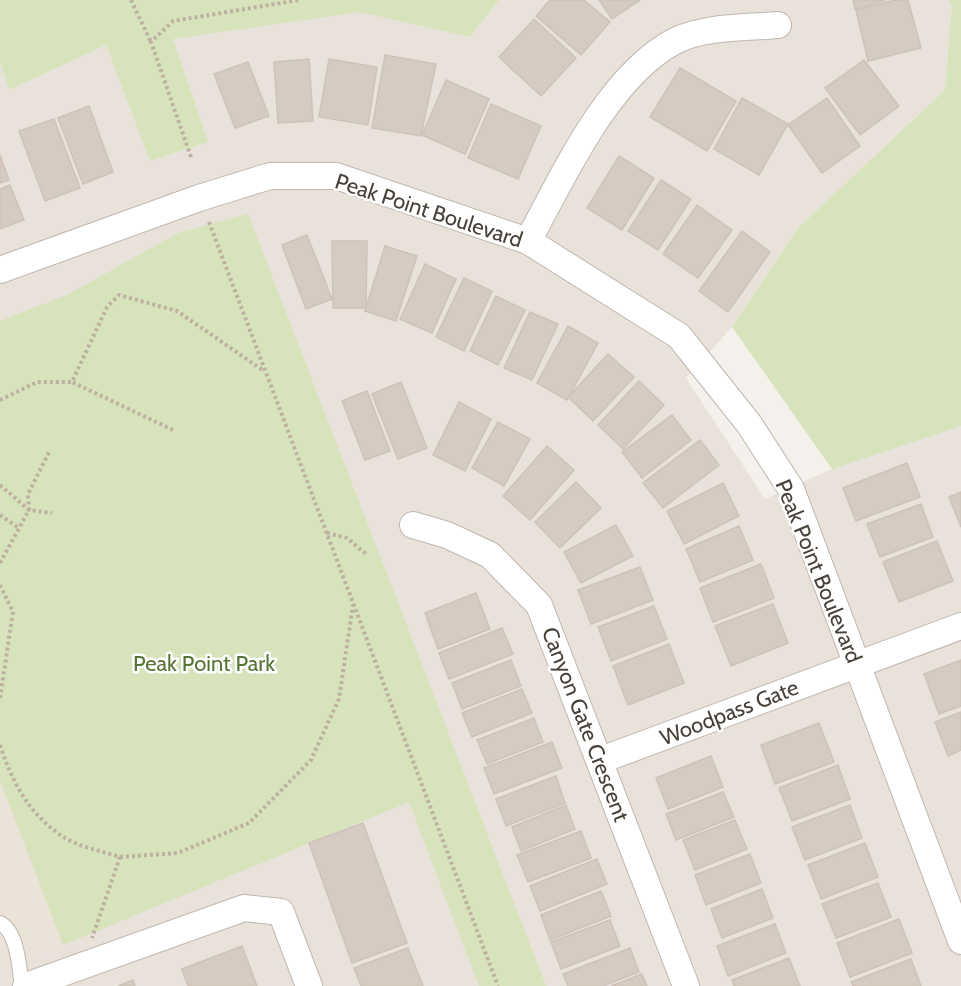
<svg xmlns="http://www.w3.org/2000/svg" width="961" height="986" font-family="Cabin,sans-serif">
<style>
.residential{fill:#e8e2db}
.education{fill:#ebe3d8}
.green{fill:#d7e3ba}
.building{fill:#d5cbc3;stroke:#cfc2b7;stroke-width:1.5}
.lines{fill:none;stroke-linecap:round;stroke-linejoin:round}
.service-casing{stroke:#bfb7af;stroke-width:16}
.minor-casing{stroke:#bfb7af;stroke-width:28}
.path{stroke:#bfb1a2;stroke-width:4;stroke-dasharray:3 3;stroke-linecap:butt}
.service{stroke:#fff;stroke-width:14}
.minor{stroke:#fff;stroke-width:26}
.labels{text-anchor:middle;stroke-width:5;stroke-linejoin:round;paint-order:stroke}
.street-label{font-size:22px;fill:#48413a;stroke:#fff}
.park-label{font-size:22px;fill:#567433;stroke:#fff}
</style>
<rect width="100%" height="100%" fill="#f4f1ec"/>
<polygon class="residential" points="499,0 949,0 952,5 945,90 798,228 732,327 686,378 765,499 832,469 961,426 961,986 0,986 0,63 9,90 106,45 150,160 208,142 172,39 360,11 470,37"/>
<polygon class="education" points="0,780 63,945 0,969"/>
<g class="green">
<polygon points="0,0 499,0 470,37 360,12 173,39 208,142 150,161 106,45 9,90 0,63"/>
<polygon points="949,0 961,0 961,426 832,469 732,327 798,228 945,90 952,5"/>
<polygon points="248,214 546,986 479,986 409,802 63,945 0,780 0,321 67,295 178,233"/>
</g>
<g class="building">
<polygon points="550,0 584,0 610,22 581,55 536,16"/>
<polygon points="599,0 640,0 612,19"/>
<polygon points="853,0 886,0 855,9"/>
<polygon points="895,0 908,0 921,48 868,61 856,10"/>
<polygon points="534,19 576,58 541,96 499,57"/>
<polygon points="385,55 436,64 421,136 372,128"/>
<polygon points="309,59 313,121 278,123 274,62"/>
<polygon points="329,59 377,67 368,125 319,117"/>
<polygon points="864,60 899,106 860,135 825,88"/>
<polygon points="248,62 269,116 235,128 214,74"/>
<polygon points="680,68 736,101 707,151 650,117"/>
<polygon points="446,80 489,99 465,154 422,135"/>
<polygon points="742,98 788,124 759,175 714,149"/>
<polygon points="827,98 860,146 822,173 788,125"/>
<polygon points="491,104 541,126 518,179 468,158"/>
<polygon points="89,106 113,172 83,184 58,118"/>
<polygon points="54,119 80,188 45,201 19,131"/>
<polygon points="0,155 9,180 0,183"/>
<polygon points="619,156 654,178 622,230 587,208"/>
<polygon points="661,180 691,199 658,250 628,231"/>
<polygon points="10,185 24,220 0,229 0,189"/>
<polygon points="697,205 732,230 698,278 663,254"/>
<polygon points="742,231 770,252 728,312 699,291"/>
<polygon points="307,235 332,299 306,309 282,245"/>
<polygon points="332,241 367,241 366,308 333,308"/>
<polygon points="385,246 417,256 396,321 365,311"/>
<polygon points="425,264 456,279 432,333 400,319"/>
<polygon points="464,278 492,291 464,351 436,337"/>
<polygon points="496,296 525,310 498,365 470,351"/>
<polygon points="530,312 558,324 532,380 504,368"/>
<polygon points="568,326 598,343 567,400 537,383"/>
<polygon points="608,354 634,377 593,421 568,397"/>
<polygon points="639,381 664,405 623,449 598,425"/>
<polygon points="401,382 427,448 398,459 372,394"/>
<polygon points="367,391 390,451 365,460 342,401"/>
<polygon points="459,402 491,419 465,471 433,455"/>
<polygon points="672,415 691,440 642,478 622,452"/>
<polygon points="498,422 530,439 504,486 472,468"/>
<polygon points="700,440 719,465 663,508 643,483"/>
<polygon points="547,446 574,470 530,520 503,496"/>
<polygon points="907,463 920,497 856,521 843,488"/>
<polygon points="576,482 601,508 560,548 535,522"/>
<polygon points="723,483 739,516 684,544 667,511"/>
<polygon points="961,492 961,527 949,497"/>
<polygon points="921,504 933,537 880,557 867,524"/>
<polygon points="616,525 633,556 581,583 564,552"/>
<polygon points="739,526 753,560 700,582 686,549"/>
<polygon points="937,541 953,581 899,602 883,562"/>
<polygon points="761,564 774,598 713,622 700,588"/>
<polygon points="640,567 653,600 591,624 578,590"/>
<polygon points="476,593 490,629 438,649 425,613"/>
<polygon points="773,604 788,643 731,666 715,626"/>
<polygon points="654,606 667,639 611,661 598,627"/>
<polygon points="502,628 513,654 449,679 439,653"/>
<polygon points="669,644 684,683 628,705 613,666"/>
<polygon points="511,660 521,686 462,709 452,683"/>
<polygon points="961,660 961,706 939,714 924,674"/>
<polygon points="522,689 532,713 472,737 462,713"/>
<polygon points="961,712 961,750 948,756 935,722"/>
<polygon points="534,718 543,742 487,764 477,740"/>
<polygon points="819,723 834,762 775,784 761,745"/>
<polygon points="552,742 562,768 494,794 484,768"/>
<polygon points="711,756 723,787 668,809 656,778"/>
<polygon points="838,765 850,799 792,821 779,788"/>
<polygon points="556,776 565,803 506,826 496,799"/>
<polygon points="723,792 734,817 676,840 666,814"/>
<polygon points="566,805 575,829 521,851 512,827"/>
<polygon points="850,805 862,838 805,860 792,827"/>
<polygon points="735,820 747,849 695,870 683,840"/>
<polygon points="363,823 407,943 352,963 309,843"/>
<polygon points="581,831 591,858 528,882 517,855"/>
<polygon points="865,843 878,877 821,899 808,865"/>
<polygon points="750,854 761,883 706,905 695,875"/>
<polygon points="597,859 607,884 540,911 530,886"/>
<polygon points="878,883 891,917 836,938 822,904"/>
<polygon points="762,889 773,918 722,938 711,909"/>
<polygon points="601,891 611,916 550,940 541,915"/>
<polygon points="899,919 912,953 850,977 837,943"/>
<polygon points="610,920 620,946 561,969 551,942"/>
<polygon points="775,924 786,953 728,976 717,946"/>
<polygon points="242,946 257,986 188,986 182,969"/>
<polygon points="408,948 423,986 361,986 354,968"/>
<polygon points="630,948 639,972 603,986 568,986 563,974"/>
<polygon points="789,958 800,986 734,986 732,980"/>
<polygon points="911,959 921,986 853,986 851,982"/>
<polygon points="642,974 647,986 611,986"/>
<polygon points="133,980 135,986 118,986"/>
</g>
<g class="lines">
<g class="service-casing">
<path id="service" d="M0,923C18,932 19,968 22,986"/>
</g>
<g class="minor-casing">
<g id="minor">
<path d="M528,241C563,177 608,76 675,41C705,26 745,28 778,25"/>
<polyline points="0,270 199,198 270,176 336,176 528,241 679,336 749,424 791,489 961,941"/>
<polyline points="413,525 447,535 490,555 539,605 686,986"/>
<polyline points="601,760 961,626"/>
<polyline points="26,986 244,908 281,912 309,986"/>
</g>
</g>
<g class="path">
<polyline points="131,0 151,42"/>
<polyline points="191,157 151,42 173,21 299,0"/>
<polyline points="209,222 498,986"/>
<polyline points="0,400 37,382 72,382"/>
<polyline points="173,430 72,382 107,307 119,295 177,311 264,371"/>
<polyline points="0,485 29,510 52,513"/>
<polyline points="0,515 19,528"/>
<polyline points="327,533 347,538 367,555"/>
<polyline points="0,563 29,510 28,494 49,452"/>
<polyline points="0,585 13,612 0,698"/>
<path d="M0,745C12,782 29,814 62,836C78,847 102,851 120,857L92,938"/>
<polyline points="120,857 178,853 249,823 311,760 339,699 353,605"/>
</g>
<use href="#service" class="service"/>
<use href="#minor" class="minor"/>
</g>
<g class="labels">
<g class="street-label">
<text transform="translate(429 210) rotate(18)" y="8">Peak Point Boulevard</text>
<text transform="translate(819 571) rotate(68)" y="8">Peak Point Boulevard</text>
<text transform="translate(729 712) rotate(-21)" y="8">Woodpass Gate</text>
<text transform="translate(586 724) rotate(69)" y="8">Canyon Gate Crescent</text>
</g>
<g class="park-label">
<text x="204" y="671">Peak Point Park</text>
</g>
</g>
</svg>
